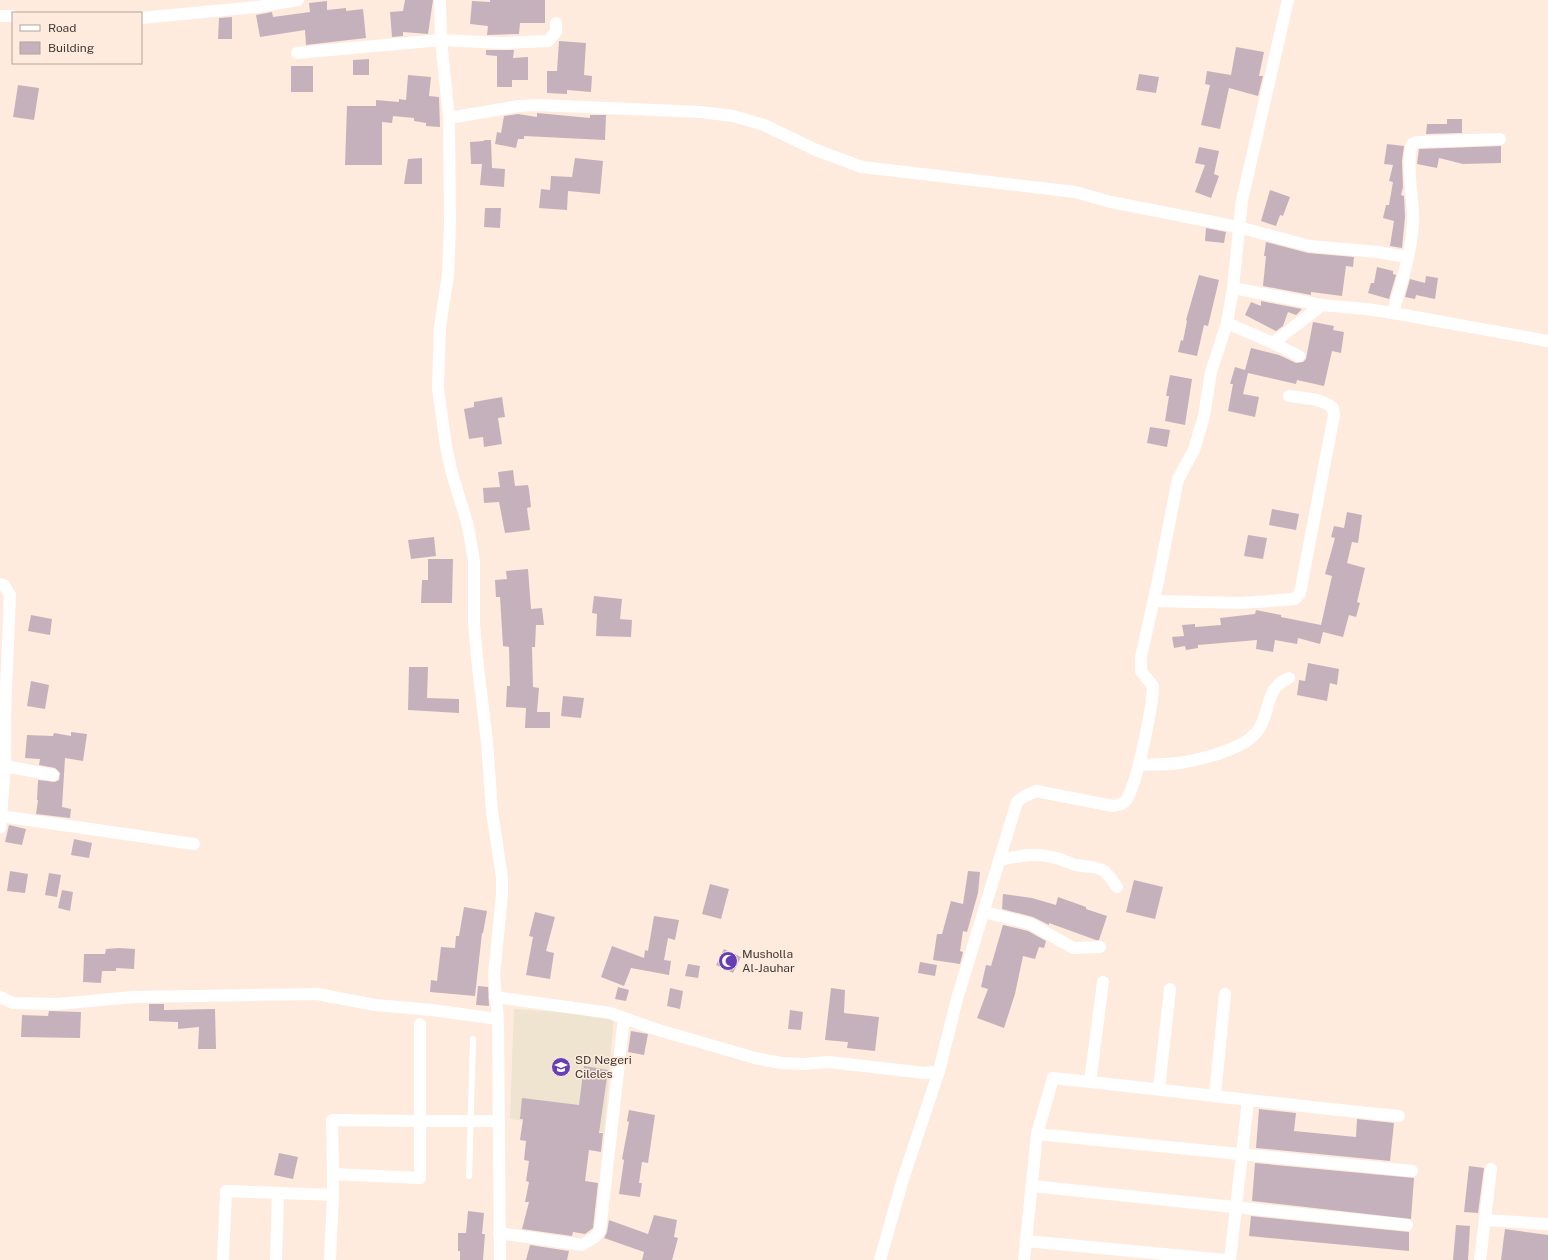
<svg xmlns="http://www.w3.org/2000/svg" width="1548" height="1260" font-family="'Public Sans',sans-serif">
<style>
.education{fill:#efe4cf}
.building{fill:#c5b1bc}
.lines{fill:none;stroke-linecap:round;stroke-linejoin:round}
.lane{stroke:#fff;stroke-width:6}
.street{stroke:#fff;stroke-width:12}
.labels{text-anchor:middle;stroke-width:3;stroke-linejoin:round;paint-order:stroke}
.poi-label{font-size:12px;fill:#413934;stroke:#feebde;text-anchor:start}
</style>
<rect width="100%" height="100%" fill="#feebde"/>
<polygon class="education" points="514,1009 614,1016 604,1132 510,1119"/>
<g class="building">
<polygon points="405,0 433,0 428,34 403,32 403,36 392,37 390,12 403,11"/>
<polygon points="490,0 545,0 545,23 520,23 519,34 487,35 488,26 470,24 472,1 490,2"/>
<polygon points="327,1 327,10 346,8 346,11 363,9 366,38 306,45 305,30 260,37 256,15 272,12 273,17 310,12 309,3"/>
<polygon points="232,17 232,39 218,39 219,18"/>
<polygon points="559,41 586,43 584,75 592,76 591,92 567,90 567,94 547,93 547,71 557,71"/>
<polygon points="1236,47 1264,52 1259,76 1263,76 1258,96 1229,88 1220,129 1201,125 1210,85 1205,84 1207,71 1231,75"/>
<polygon points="486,50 514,50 513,58 528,57 528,80 512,80 512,87 497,87 497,56 486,55"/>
<polygon points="369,59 369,75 353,75 353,60"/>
<rect x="291" y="66" width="22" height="26"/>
<polygon points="1139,74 1159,77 1156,93 1136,90"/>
<polygon points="408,75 431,77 429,96 439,97 440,127 426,126 426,123 414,121 414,118 393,116 392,123 382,122 382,165 345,165 347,106 376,106 376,100 399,102 399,99 406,100"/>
<polygon points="18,85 39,88 34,120 13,117"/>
<polygon points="537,113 590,118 590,115 606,115 605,140 524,136 524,139 518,139 516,148 495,144 497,132 501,133 504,116 518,114 537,117"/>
<polygon points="1447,119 1462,119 1462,133 1426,134 1427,124 1447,124"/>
<polygon points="484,140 491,140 492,168 505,169 504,187 480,185 482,164 471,164 470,142 484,141"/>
<polygon points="1387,144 1404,146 1402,161 1403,187 1401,195 1404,196 1405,217 1402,248 1390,246 1394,221 1383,218 1386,205 1389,205 1393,182 1389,181 1393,165 1384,164"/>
<polygon points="1501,146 1501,163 1463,164 1439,158 1437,168 1417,164 1419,149"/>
<polygon points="1199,147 1219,151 1214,174 1219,176 1211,198 1195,192 1205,165 1195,163"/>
<polygon points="422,158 422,184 404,184 408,159"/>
<polygon points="575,158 603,161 600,194 568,191 567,210 539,208 541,189 550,190 551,176 572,177"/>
<polygon points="1270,190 1290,197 1283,216 1280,215 1276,226 1261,221"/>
<polygon points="485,208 501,208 500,228 484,227"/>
<polygon points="1206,228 1226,232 1224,243 1205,241"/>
<polygon points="1266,242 1308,253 1354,257 1353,267 1346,266 1342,296 1311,292 1311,295 1263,286 1266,256 1264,256"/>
<polygon points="1377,267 1393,271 1393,274 1396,275 1389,299 1368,293 1371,283 1374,283"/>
<polygon points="1199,275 1219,280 1208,326 1204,325 1197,356 1178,352 1181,340 1183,341 1187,321 1186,320"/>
<polygon points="1426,276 1438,278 1435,299 1416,295 1415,299 1405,297 1410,279 1425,283"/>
<polygon points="1261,301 1302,309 1296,315 1288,312 1283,326 1276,331 1245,315 1251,302 1261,306"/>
<polygon points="1313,322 1334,326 1333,330 1344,332 1341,353 1332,351 1324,386 1297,380 1296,384 1248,373 1243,394 1259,397 1255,417 1228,411 1233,384 1230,384 1235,367 1245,370 1251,348 1279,355 1296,363 1303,362 1306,359"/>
<polygon points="1170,375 1192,379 1185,425 1165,421 1169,396 1166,396"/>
<polygon points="502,397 505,417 498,418 502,444 484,447 483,437 469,439 464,409 474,407 474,402"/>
<polygon points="1150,427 1170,430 1167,447 1147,443"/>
<polygon points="513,470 515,486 528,485 529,490 531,507 527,508 530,530 505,533 499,502 484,503 483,488 500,487 498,472"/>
<polygon points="1272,509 1299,514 1296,530 1269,525"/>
<polygon points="1347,512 1362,515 1358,543 1352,542 1347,563 1365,568 1357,602 1360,603 1356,617 1349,615 1343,637 1323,632 1320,644 1298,638 1297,644 1275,640 1273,652 1256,649 1257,640 1198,645 1198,648 1186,650 1185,646 1174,648 1172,637 1184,636 1182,625 1195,624 1195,627 1221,625 1220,618 1255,614 1256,610 1281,615 1281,617 1321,625 1332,576 1325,574 1335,538 1331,537 1334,526 1344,528"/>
<polygon points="1248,535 1267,538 1263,559 1244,556"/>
<polygon points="434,537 436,556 411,559 408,540"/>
<polygon points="428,559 453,559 452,603 421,603 422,580 428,580"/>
<polygon points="528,569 531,609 542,608 544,625 536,625 535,647 532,647 533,687 539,688 537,712 550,712 550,728 525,728 526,708 506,707 507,686 510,686 509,647 503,646 500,597 496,597 495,580 507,579 506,571"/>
<polygon points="594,596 622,599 620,619 632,620 631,637 596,636 597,614 592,613"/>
<polygon points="31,615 52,619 50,635 28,631"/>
<polygon points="1308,663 1339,669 1337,685 1330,683 1327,701 1297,695 1299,680 1305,681"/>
<polygon points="409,667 428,667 427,698 459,699 459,713 408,710"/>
<polygon points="31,681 49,685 45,709 27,706"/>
<polygon points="563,696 584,698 581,718 561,716"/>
<polygon points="71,732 87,734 83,761 65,758 62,807 71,809 70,818 36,814 38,800 37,800 38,780 55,782 59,780 60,773 55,768 39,765 40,759 25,758 27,735 53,736 54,733 71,736"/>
<polygon points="9,825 26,829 22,845 5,842"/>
<polygon points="74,839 92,843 89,858 71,855"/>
<polygon points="10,871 28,874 25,893 7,891"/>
<polygon points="968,871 980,872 978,893 967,932 963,931 960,951 963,952 960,964 933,960 937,934 942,934 951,901 963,904"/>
<polygon points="49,873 61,875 57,897 45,895"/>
<polygon points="1134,880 1163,887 1155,919 1126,912"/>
<polygon points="710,884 729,889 721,919 702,914"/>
<polygon points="62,890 73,892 70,911 58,908"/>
<polygon points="1003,894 1032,898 1056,905 1058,897 1086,907 1086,909 1107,916 1099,940 1096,940 1049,923 1049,925 1033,917 1002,909"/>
<polygon points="464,907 487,911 483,933 482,933 475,996 430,992 431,980 437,981 441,947 455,948 456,936 459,936"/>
<polygon points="535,912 555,917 546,951 554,953 550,979 526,975 533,937 529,936"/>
<polygon points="654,916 679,920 675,940 668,938 664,960 671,961 669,975 631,968 624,986 601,977 612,946 644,958 645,950 648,951"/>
<polygon points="1003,925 1028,931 1046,941 1044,948 1039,947 1035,959 1023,956 1015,994 1004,1028 977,1018 988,989 981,987 986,965 991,966"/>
<polygon points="119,948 135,949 134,969 116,968 116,971 102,971 101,983 83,982 84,954 105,954 106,949"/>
<polygon points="724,949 741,957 733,973 716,965"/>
<polygon points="920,962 937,965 935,976 918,973"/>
<polygon points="688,964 700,966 698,978 685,976"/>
<polygon points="478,986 488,987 489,1006 476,1005"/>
<polygon points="618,987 629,990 626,1001 615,999"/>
<polygon points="670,988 683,991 680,1009 667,1006"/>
<polygon points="831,988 845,990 844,1013 879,1017 875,1051 847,1048 848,1042 825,1040"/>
<polygon points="149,1004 164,1004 164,1010 215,1009 216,1049 198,1049 199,1027 178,1029 178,1022 149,1021"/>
<polygon points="790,1010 803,1012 801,1030 788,1029"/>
<polygon points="49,1011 81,1012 80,1038 21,1037 22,1015 48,1016"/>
<polygon points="631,1031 648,1034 644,1055 628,1052"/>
<polygon points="584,1066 608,1070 599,1133 603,1133 601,1152 589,1150 585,1181 598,1183 593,1228 585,1234 573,1232 572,1236 522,1229 529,1202 525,1202 529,1182 526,1181 529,1161 524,1160 526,1141 520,1140 523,1119 520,1119 522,1098 579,1105"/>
<polygon points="1259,1109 1296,1113 1294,1131 1356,1137 1357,1119 1394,1123 1390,1161 1256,1148"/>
<polygon points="629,1110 655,1115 648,1163 642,1162 639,1183 642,1183 640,1197 619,1194 624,1160 622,1159 629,1122 627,1121"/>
<polygon points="279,1153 298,1157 293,1179 274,1175"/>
<polygon points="1255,1163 1414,1178 1411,1219 1252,1201"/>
<polygon points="1469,1166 1484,1168 1478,1213 1464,1212"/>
<polygon points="468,1211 484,1213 482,1234 485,1234 483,1260 460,1260 460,1251 458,1251 458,1233 466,1233"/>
<polygon points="654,1215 677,1220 674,1237 678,1238 672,1260 642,1260 644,1252 604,1238 607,1232 609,1220 648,1234"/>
<polygon points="1251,1216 1409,1232 1409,1251 1249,1236"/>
<polygon points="1456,1225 1470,1226 1468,1260 1453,1260"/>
<polygon points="1505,1229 1548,1235 1548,1260 1501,1260"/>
<polygon points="530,1245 569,1251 567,1260 526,1260"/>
</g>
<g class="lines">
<polyline class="lane" points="469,1176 473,1039"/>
<g class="street">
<polyline points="440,0 441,40 449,118 450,224 448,275 440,327 438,388 446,446 451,470 468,526 474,561 474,623 477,658 487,743 492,811 502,878 502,895 494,975 498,1019 500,1260"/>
<polyline points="0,16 13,16"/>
<polyline points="141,18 257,7 298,0"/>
<polyline points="297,53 441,40 502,43 548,41 556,32 556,23"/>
<polyline points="449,118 519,106 537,105 701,112 733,116 764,125 816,150 862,167 1075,192 1111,202 1238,227 1310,246 1378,252 1407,257"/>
<path d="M1233,288L1322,305L1366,309L1393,313C1401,283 1413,249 1413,217C1413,196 1406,165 1412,144L1418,142L1500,139"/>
<polyline points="1393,313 1548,341"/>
<polyline points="1227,323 1273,343 1322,305"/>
<polyline points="1273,343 1299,356"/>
<polyline points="0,584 4,585 10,595 5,713 5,766 0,828"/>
<path d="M1154,601L1242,603L1295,599L1300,593L1334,415L1333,408C1321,398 1304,398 1289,396"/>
<path d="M1139,765C1154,764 1170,765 1185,762C1206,758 1247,748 1259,729C1271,709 1265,688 1289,678"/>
<polyline points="5,766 53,775"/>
<polyline points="0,816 194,844"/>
<path d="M1000,860C1018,856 1034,853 1052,857C1060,858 1068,863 1076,865C1100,869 1102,864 1117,887"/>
<polyline points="984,912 1031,924 1073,948 1100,947"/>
<polyline points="0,997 13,1003 58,1004 133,997 317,994 375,1005 432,1010 498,1019"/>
<path d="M495,997L610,1013L655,1029L755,1058L781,1063L804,1064L829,1062L925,1073L939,1071L957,999L1017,802L1023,797L1036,791L1113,806C1118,805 1124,804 1127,799C1138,779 1152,710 1153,686L1141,671V657L1158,581L1178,479L1194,450L1204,416L1211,372L1227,323L1233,288L1242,200L1288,0"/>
<polyline points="1090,1082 1103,982"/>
<polyline points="1159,1089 1170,989"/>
<polyline points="1215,1095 1225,994"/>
<polyline points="1037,1134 1412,1171"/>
<polyline points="333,1174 332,1120 420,1121 420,1024"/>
<polyline points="1032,1186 1407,1225"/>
<polyline points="1485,1220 1548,1224"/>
<polyline points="499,1233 582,1245 595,1237 600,1231 624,1018"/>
<polyline points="1026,1241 1227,1260"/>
<polyline points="223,1260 226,1191 333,1195 333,1174 420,1178 420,1121 498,1121"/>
<polyline points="276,1260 278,1194"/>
<polyline points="330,1260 333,1195"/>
<polyline points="880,1260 903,1179 939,1071"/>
<path d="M1024,1260L1037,1134L1053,1078C1169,1090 1283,1105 1399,1116"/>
<polyline points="1230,1260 1248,1101"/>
<polyline points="1480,1260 1491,1169"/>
</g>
</g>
<defs>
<g id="mosque-disc" transform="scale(1)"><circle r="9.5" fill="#683eb6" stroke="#feebde"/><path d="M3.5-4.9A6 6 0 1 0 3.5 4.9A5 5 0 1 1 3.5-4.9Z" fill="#fff"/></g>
<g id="school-disc" transform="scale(1)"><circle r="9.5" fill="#683eb6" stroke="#feebde"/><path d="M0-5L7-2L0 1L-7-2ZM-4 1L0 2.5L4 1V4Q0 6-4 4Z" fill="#fff"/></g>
</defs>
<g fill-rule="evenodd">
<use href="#mosque-disc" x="728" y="961"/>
<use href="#school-disc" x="561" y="1067"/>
</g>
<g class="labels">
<g class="poi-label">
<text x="742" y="958">Musholla<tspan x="742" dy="14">Al-Jauhar</tspan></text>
<text x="575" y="1064">SD Negeri<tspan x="575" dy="14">Cileles</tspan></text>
</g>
</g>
<rect x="12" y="12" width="130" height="52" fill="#feebde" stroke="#b2a49a"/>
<rect x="20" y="25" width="20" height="6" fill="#ffffff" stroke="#b2a49a"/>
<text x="48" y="32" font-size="12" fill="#413934">Road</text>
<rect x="20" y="42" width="20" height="12" fill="#c5b1bc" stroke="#b2a49a"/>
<text x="48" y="52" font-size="12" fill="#413934">Building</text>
</svg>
